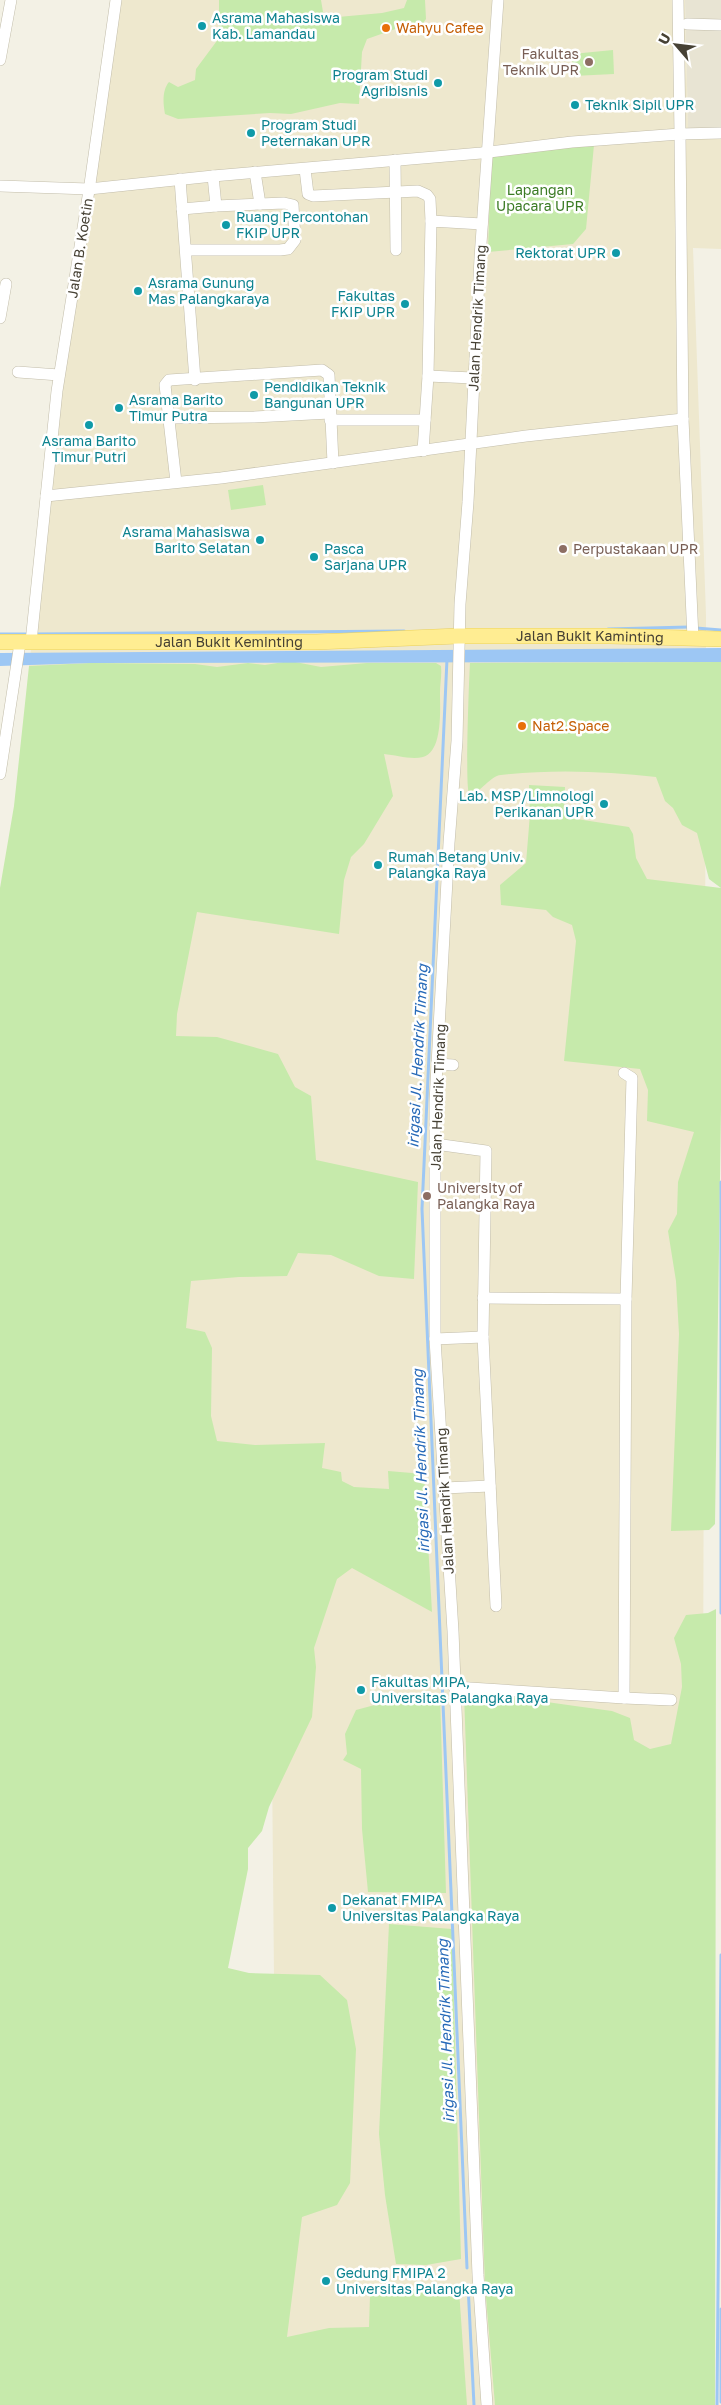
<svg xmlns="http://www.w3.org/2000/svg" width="721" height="2405" font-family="'Golos Text',sans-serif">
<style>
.residential{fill:#e8e4d3}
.education{fill:#eee8ce}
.green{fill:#c6eaab}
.water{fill:#9dc7f4}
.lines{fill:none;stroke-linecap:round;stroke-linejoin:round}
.stream{stroke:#9dc7f4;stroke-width:3}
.minor-casing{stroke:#c2bdaa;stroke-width:12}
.major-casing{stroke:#ead05c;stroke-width:16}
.minor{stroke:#fff;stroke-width:11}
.major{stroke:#ffed92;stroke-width:15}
.culture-dot{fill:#0f9aa8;stroke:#fff;stroke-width:2}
.food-dot{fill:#e8710a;stroke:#fff;stroke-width:2}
.education-dot{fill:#8d6e63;stroke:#fff;stroke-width:2}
.labels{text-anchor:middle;stroke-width:5;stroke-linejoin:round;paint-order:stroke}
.culture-label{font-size:14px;fill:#0d838f;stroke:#fff;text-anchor:start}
.food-label{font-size:14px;fill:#c56008;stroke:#fff;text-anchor:start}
.education-label{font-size:14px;fill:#785e54;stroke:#fff;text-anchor:start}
.park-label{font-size:14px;fill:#3b7b24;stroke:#fff}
.street-label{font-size:14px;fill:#464134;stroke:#fff}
.water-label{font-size:15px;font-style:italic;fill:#276ab8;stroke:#fff}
</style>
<rect width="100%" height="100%" fill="#f3f1e5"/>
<polygon class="residential" points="685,0 721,0 721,128 688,128"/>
<polygon class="education" points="121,0 685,0 688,128 721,128 721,249 693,248 706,615 703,1734 529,2405 278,2405 270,1549 175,1494 29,666 62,392"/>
<g class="green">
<path d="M219,0H321L323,12L327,18L382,13L404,8L407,0H425L426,19L421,26L401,27L367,39L362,52L359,104L340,103L291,114L270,113L178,119L165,114C163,104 162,90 169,82L178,87L195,80L196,69L219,38Z"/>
<polygon points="613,50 614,74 573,76 572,54"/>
<polygon points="594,145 586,229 573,244 488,252 491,152"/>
<polygon points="263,485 266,505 231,510 228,490"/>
<path d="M290,661L321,667L367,663H436L441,666C442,676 440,683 440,693C440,709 443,752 423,757C411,760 396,755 384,754L393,796L364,844L351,857L344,880L339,934L197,912L177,1014L176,1036L217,1037L278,1054L295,1087L311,1096L316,1160L418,1182L414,1279L379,1276L331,1255L298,1253L287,1276L239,1277L191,1281L186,1328L205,1332L212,1348L211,1416L217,1441L255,1445L325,1443L322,1468L341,1472L342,1481L354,1487L389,1489L388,1471L424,1474L432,1612L352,1568L337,1579L314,1648L316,1667L312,1717L269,1807L262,1831L248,1848V1869L228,1968L249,1973L320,1975L347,2000L356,2049L350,2183L337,2205L302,2217L287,2337L329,2328L369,2327L370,2296L377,2290H459L467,2405H0V888L14,806L29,666L91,663L195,664L217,667L248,663L265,665Z"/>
<path d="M721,662V1109L715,1524L709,1530L671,1531L679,1334L676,1281L668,1231L677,1214L678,1182L694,1132L647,1121L648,1090L640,1069L564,1061L576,941L572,925L553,917L546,910L501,905L500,885L526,863L530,814L529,785L565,787L564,808L570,818L629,827L633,834L636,858L647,879L721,888L709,879L697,833L682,825L673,808L665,801L656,777C605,771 552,769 501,775C489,776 480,795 469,793C465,787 469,679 470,663Z"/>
<polygon points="716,1609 715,2405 495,2405 485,2285 464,1694 504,1696 575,1706 612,1711 630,1718 634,1740 650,1749 671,1744 682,1687 681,1664 674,1638 686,1615 708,1613"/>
<polygon points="440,1695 446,1893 368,1892 362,1829 361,1769 343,1760 347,1754 345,1734 356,1710 397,1699"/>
<polygon points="389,1924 452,1929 461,2259 426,2265 396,2264 385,2195 379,2134"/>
</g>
<polygon class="water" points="721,648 721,662 91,663 0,666 0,653"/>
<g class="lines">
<g class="stream">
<polyline points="696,628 721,630"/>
<polyline points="608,629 689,627"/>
<polyline points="0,634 29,634"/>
<polyline points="36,634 404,631"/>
<polyline points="447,659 422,1209 467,2268"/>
<polyline points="721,1182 721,1613"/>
<polyline points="468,2285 474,2405"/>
<polyline points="721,2309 721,2402"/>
<polyline points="717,2405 721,1955"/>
</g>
<g class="minor-casing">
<g id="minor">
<polyline points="687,24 721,25"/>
<polyline points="0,60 11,0"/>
<polyline points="395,160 396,250"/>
<polyline points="305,169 308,194 313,196 418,191 427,195 430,199 431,221"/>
<polyline points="255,172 260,204"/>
<polyline points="180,179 195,380"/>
<polyline points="0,186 89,189 213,176 481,153 572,142 680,134 678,0"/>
<polyline points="182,209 216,206"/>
<polyline points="186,250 280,250 288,249 295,240 293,205 284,203 216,206 213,176"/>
<polyline points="0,318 6,284"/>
<polyline points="18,372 59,375"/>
<polyline points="428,376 473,378"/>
<polyline points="170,418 254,417 330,413"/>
<polyline points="330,420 425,420"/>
<polyline points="423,451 428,376 431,221 482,224"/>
<polyline points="176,482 165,385 169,380 322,370 329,375 333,463"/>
<polyline points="46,496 221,478 526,436 683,419"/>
<polyline points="693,638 683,419 680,134 721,133"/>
<polyline points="31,642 57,391 90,184 116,0"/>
<polyline points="0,774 20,643"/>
<polyline points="437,1064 453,1065"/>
<polyline points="435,1144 486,1151 483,1337 496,1606"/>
<polyline points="483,1298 626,1299"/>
<polyline points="435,1339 483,1337"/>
<polyline points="444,1488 490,1486"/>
<polyline points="454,1687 624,1698 626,1299 632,1078 624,1073"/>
<polyline points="624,1698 671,1700"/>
<polyline points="487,2405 478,2275 453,1631 435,1339 435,1102 449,843 457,741 460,604 468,502 480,258 498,0"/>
</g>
</g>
<g class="major-casing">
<g id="major">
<path id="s1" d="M0,642H316L458,636H610L721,639"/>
</g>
</g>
<use href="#minor" class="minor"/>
<use href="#major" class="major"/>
</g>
<g class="culture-dot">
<circle cx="202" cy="26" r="5"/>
<circle cx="438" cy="83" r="5"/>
<circle cx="575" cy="105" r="5"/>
<circle cx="251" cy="133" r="5"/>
<circle cx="226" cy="225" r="5"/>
<circle cx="616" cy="253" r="5"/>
<circle cx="138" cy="291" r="5"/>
<circle cx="405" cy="304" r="5"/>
<circle cx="254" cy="395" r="5"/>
<circle cx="119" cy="408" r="5"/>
<circle cx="89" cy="425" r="5"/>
<circle cx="260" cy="540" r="5"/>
<circle cx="314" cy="557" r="5"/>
<circle cx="604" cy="804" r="5"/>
<circle cx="378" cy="865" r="5"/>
<circle cx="361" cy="1690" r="5"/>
<circle cx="332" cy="1908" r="5"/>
<circle cx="326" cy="2281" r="5"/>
</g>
<g class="food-dot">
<circle cx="386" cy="28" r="5"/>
<circle cx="522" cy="726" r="5"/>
</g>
<g class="education-dot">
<circle cx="589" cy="62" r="5"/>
<circle cx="563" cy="549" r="5"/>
<circle cx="427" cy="1196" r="5"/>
</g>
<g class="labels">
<g class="culture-label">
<text x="212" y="23">Asrama Mahasiswa<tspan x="212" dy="16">Kab. Lamandau</tspan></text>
<text x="428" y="80" text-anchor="end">Program Studi<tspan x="428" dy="16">Agribisnis</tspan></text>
<text x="585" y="110">Teknik Sipil UPR</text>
<text x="261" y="130">Program Studi<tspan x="261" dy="16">Peternakan UPR</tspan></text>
<text x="236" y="222">Ruang Percontohan<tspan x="236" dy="16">FKIP UPR</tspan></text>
<text x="606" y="258" text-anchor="end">Rektorat UPR</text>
<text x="148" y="288">Asrama Gunung<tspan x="148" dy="16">Mas Palangkaraya</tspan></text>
<text x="395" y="301" text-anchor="end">Fakultas<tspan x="395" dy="16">FKIP UPR</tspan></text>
<text x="264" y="392">Pendidikan Teknik<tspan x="264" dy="16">Bangunan UPR</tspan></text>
<text x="129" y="405">Asrama Barito<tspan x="129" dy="16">Timur Putra</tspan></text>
<text x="89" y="446" text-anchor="middle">Asrama Barito<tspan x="89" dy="16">Timur Putri</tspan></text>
<text x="250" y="537" text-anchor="end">Asrama Mahasiswa<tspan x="250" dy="16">Barito Selatan</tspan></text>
<text x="324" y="554">Pasca<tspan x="324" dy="16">Sarjana UPR</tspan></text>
<text x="594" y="801" text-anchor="end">Lab. MSP/Limnologi<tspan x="594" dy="16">Perikanan UPR</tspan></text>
<text x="388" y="862">Rumah Betang Univ.<tspan x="388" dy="16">Palangka Raya</tspan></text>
<text x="371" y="1687">Fakultas MIPA,<tspan x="371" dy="16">Universitas Palangka Raya</tspan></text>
<text x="342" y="1905">Dekanat FMIPA<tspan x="342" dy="16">Universitas Palangka Raya</tspan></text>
<text x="336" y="2278">Gedung FMIPA 2<tspan x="336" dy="16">Universitas Palangka Raya</tspan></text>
</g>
<g class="food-label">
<text x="396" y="33">Wahyu Cafee</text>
<text x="532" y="731">Nat2.Space</text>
</g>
<g class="education-label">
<text x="579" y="59" text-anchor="end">Fakultas<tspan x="579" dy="16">Teknik UPR</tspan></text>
<text x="573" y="554">Perpustakaan UPR</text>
<text x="437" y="1193">University of<tspan x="437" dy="16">Palangka Raya</tspan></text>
</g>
<g class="park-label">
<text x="540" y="195">Lapangan<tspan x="540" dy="16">Upacara UPR</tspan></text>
</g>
<g class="street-label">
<text transform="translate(80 248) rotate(-81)" y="5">Jalan B. Koetin</text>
<text transform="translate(477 318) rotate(-87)" y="5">Jalan Hendrik Timang</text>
<text dy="5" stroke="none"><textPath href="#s1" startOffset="590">Jalan Bukit Kaminting</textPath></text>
<text dy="5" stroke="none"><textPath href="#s1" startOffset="229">Jalan Bukit Keminting</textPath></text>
<text transform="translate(438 1097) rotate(-88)" y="5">Jalan Hendrik Timang</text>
<text transform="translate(445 1501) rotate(-93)" y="5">Jalan Hendrik Timang</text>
</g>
<g class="water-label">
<text transform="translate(418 1056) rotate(-87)" y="5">irigasi Jl. Hendrik Timang</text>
<text transform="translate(421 1461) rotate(-92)" y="5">irigasi Jl. Hendrik Timang</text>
<text transform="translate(446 2031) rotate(-92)" y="5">irigasi Jl. Hendrik Timang</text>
</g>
</g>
<g transform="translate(676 45) rotate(298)" stroke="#ffffff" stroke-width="4" paint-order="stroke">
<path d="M0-4L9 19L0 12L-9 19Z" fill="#464134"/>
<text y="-8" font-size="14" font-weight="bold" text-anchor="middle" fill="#464134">U</text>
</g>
</svg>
